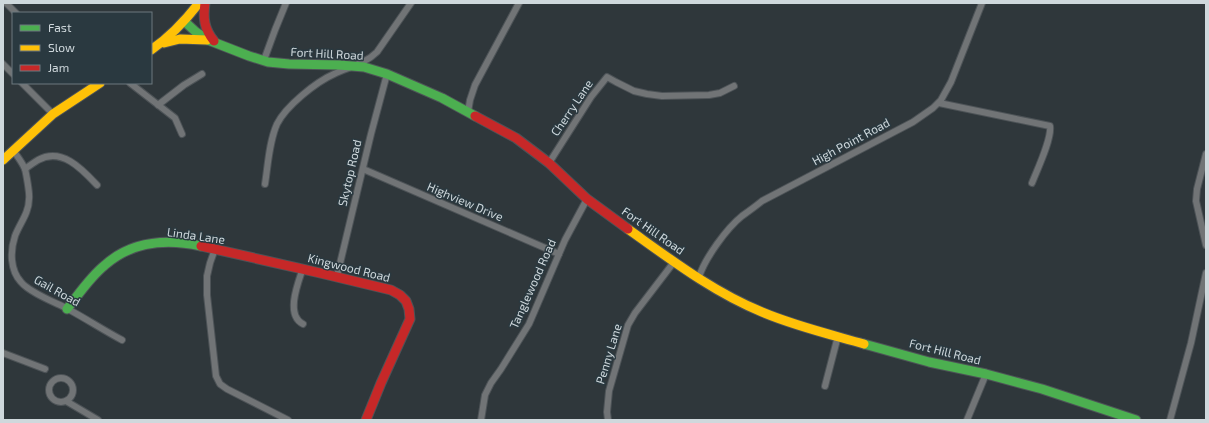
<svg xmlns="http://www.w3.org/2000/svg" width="1209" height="423" font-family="'Exo 2',sans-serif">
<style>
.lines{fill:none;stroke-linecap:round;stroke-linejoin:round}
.street-casing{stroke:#4d5357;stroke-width:8}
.fast-casing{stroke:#4d5357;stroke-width:11}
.slow-casing{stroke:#4d5357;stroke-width:11}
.jam-casing{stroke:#4d5357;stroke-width:11}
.street{stroke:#717476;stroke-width:6}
.fast{stroke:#4caf50;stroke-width:9}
.slow{stroke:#ffc107;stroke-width:9}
.jam{stroke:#c62828;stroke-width:9}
.labels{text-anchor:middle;stroke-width:3;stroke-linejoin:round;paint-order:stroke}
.street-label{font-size:12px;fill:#cfd8dc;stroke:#2a3940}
</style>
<rect width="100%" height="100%" fill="#2f373b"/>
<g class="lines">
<g class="street-casing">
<g id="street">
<polyline points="6,3 16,13"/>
<polyline points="264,60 275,30 286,3"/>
<polyline points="3,64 13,74"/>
<polyline points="22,83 53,114"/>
<polyline points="130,83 175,118 182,134"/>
<path d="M939,103L1050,126C1052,139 1037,170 1032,183"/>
<polyline points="158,105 184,85 202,74"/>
<polyline points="468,112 470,100 475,85 519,3"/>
<path d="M13,150C17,156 22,162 25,169C26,173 30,194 29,199C29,213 20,223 15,236C10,251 10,270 21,282C29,292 54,302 66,308C85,318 103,330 122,340"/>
<polyline points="1206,154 1197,189 1196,201 1206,245"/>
<polyline points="549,163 591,97 607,77 616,82 634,91 647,94 662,96 709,95 720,93 734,86"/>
<path d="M25,169C29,166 33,163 38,160C62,147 82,169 97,185"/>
<polyline points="363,169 559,254"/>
<path d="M265,184C268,165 269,142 277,124C286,106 316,82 334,74C349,67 365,64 377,52L411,3"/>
<polyline points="215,249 210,263 207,276 207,295 216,376 220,384 227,389 288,420"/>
<path d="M303,268C298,283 285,315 303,324"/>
<polyline points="337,276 371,134 387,74"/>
<path d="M699,277C705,258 727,228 742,216C749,211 756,206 762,201L913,122L933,108L941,100L951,82L982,3"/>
<polyline points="3,353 45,369"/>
<circle cx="61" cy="390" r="12"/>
<polyline points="825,386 838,336"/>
<polyline points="66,401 98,420"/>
<polyline points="481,420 485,395 491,383 501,369 529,324 565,240 587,199"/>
<polyline points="608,420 607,412 609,391 628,325 635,313 674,262"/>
<polyline points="967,420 986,374"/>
<polyline points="1170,420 1191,343 1206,273"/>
</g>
</g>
<g class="fast-casing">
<g id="fast">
<polyline points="184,21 196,32 208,40 249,56 268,62 289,64 339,65 364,67 387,74 442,98 475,116"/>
<path d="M67,309C79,294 90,277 105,265C132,241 168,239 201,246"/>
<polyline points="864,344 929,362 986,374 1042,389 1136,420"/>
</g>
</g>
<g class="slow-casing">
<g id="slow">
<polyline points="164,43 180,39 207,40"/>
<path d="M151,50C170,37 185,21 199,3"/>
<polyline points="3,160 53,114 100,83"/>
<path d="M628,229C670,259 713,292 762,312C795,326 829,334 864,344"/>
</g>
</g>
<g class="jam-casing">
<g id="jam">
<path d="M205,3C203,18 204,29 214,41"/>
<polyline points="475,116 516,138 549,163 587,199 628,229"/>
<polyline points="201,246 320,273 391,290 400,295 406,301 409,309 410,319 381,383 366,420"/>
</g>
</g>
<use href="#street" class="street"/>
<use href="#fast" class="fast"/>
<use href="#slow" class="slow"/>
<use href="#jam" class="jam"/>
</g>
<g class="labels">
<g class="street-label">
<text transform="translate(327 54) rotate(3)" y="4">Fort Hill Road</text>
<text transform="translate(572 108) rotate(-56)" y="4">Cherry Lane</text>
<text transform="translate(851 142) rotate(-28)" y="4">High Point Road</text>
<text transform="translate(350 173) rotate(-77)" y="4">Skytop Road</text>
<text transform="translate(465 202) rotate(23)" y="4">Highview Drive</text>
<text transform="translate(653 231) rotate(35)" y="4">Fort Hill Road</text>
<text transform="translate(196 236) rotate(8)" y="4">Linda Lane</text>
<text transform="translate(349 268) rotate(14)" y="4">Kingwood Road</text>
<text transform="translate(533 284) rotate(-66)" y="4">Tanglewood Road</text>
<text transform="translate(57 291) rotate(29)" y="4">Gail Road</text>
<text transform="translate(945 352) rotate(14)" y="4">Fort Hill Road</text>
<text transform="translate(609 354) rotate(-73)" y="4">Penny Lane</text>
</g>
</g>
<rect width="1209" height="423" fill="none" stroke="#cfd8dc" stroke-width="8"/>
<rect x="12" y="12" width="140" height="72" fill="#2a3940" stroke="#6c797e"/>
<rect x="20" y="25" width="20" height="6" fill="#4caf50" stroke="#6c797e"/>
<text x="48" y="32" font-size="12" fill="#cfd8dc">Fast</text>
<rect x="20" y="45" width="20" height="6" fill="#ffc107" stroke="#6c797e"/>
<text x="48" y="52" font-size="12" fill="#cfd8dc">Slow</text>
<rect x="20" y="65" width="20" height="6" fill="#c62828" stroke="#6c797e"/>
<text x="48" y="72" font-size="12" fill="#cfd8dc">Jam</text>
</svg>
